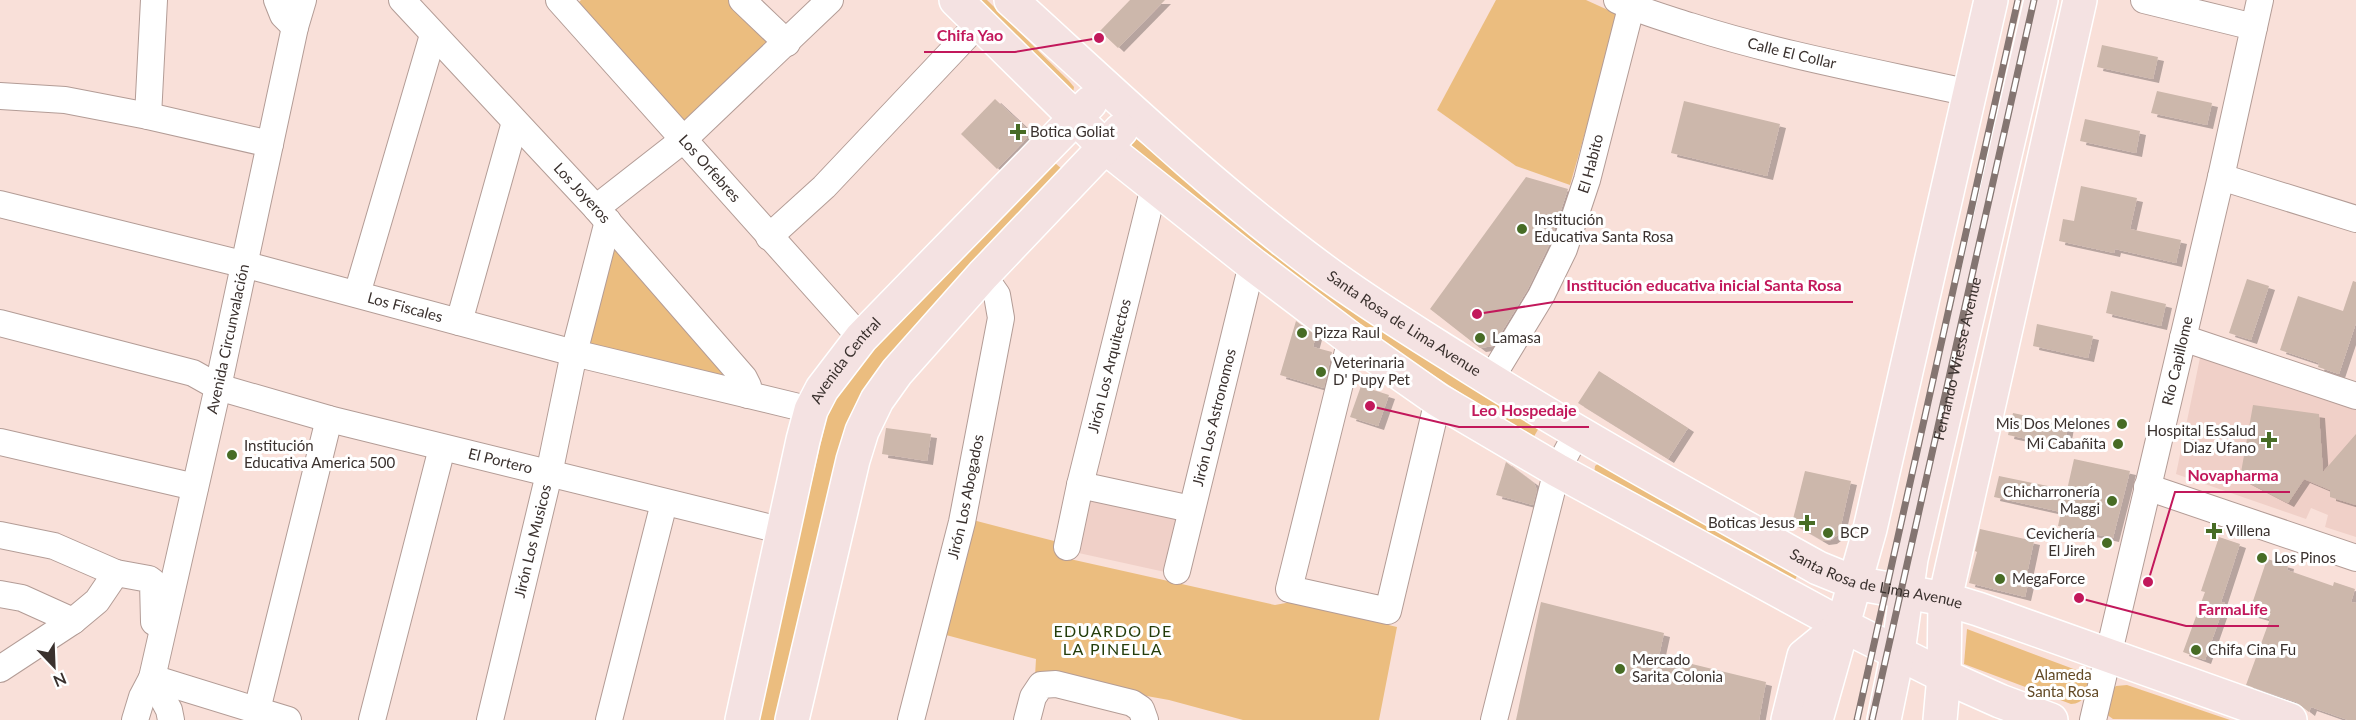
<svg xmlns="http://www.w3.org/2000/svg" width="2356" height="720" font-family="Lato,sans-serif">
<style>
.built{fill:#f0d0c8}
.green{fill:#ebbd7f}
.building{fill:#ccb7ab;filter:url(#shadow)}
.lines{fill:none;stroke-linecap:round;stroke-linejoin:round}
.minor-casing{stroke:#b39c96;stroke-width:28}
.major-casing{stroke:#fff;stroke-width:36}
.minor{stroke:#fff;stroke-width:26}
.major{stroke:#f4e2e2;stroke-width:33}
.rail-casing{stroke:#847571;stroke-width:7}
.rail{stroke:#fff;stroke-width:4.5;stroke-dasharray:14;stroke-linecap:butt}
.poi-dot{fill:#476c25;stroke:#fff;stroke-width:2}
.labels{text-anchor:middle;stroke-width:6;stroke-linejoin:round;paint-order:stroke}
.street-label{font-size:15px;fill:#3a312e;stroke:#fff}
.poi-label{font-size:15px;fill:#3a312e;stroke:#fff;text-anchor:start}
.park-label{font-size:15px;fill:#634a26;stroke:#fff}
.neighbourhood-label{font-size:16px;letter-spacing:1.5px;fill:#243d0b;stroke:#fff}
.leader{fill:none;stroke:#c2185b;stroke-width:2}
.callout-dot{fill:#c2185b;stroke:#fff;stroke-width:2}
.callout-label{font-size:16px;text-anchor:middle;font-weight:bold;fill:#c2185b;stroke:#fff;stroke-width:6;stroke-linejoin:round;paint-order:stroke}
</style>
<defs>
<filter id="shadow"><feDropShadow dx="6" dy="4" stdDeviation="0" flood-color="#0004"/></filter>
</defs>
<rect width="100%" height="100%" fill="#f9e0d9"/>
<g class="built">
<polygon points="2201,353 2356,407 2356,537 2325,527 2328,515 2311,508 2306,519 2176,474"/>
<polygon points="1088,492 1179,512 1165,572 1074,552"/>
</g>
<g class="green">
<polygon points="581,0 729,0 776,45 689,132 575,6"/>
<polygon points="965,0 987,0 1069,81 1074,87 1073,93"/>
<polygon points="1496,0 1586,0 1619,15 1570,185 1516,166 1437,110"/>
<polygon points="1131,135 1274,248 1540,426 1532,440 1406,357 1295,277 1147,160 1127,142"/>
<polygon points="1046,155 1063,170 877,371 864,395 776,720 756,720 827,417 842,379"/>
<polygon points="615,245 733,378 587,349"/>
<polygon points="1599,463 1800,570 1793,584 1594,475 1595,466"/>
<polygon points="969,519 1062,543 1061,557 1275,605 1291,602 1397,627 1379,720 1243,720 1169,700 1035,676 1036,659 946,635"/>
<path d="M1967,629L2087,674C2090,687 2087,703 2071,704L1964,664Z"/>
<polygon points="2127,685 2230,720 2113,719 2106,714 2110,692 2116,686"/>
</g>
<g class="building">
<polygon points="1130,0 1165,0 1118,48 1100,31"/>
<polygon points="2102,45 2158,57 2153,79 2097,67"/>
<polygon points="2157,91 2212,103 2207,125 2151,113"/>
<polygon points="995,99 1025,127 1027,138 997,169 961,134"/>
<polygon points="1684,101 1780,124 1767,176 1671,153"/>
<polygon points="2085,119 2140,131 2136,153 2080,141"/>
<polygon points="1526,177 1568,189 1550,243 1528,289 1493,346 1480,348 1430,309"/>
<polygon points="2081,186 2137,198 2130,229 2181,240 2176,263 2115,249 2114,253 2059,241 2063,219 2074,221"/>
<polygon points="2247,279 2269,286 2251,340 2229,333"/>
<polygon points="2353,281 2356,282 2356,323 2339,374 2318,367 2319,363 2280,350 2298,296 2343,311"/>
<polygon points="2111,291 2166,304 2161,326 2106,313"/>
<polygon points="1296,321 1316,336 1313,347 1332,352 1324,388 1280,375"/>
<polygon points="2037,324 2093,336 2088,358 2033,346"/>
<polygon points="1599,371 1688,428 1668,459 1578,403"/>
<polygon points="1361,386 1389,395 1378,426 1350,417"/>
<polygon points="2253,405 2319,414 2323,472 2356,434 2356,505 2330,497 2330,490 2304,479 2288,503 2240,478"/>
<polygon points="2013,413 2068,425 2064,447 2008,435"/>
<polygon points="886,428 931,434 927,461 882,454"/>
<polygon points="2074,459 2130,471 2113,538 2058,526 2061,512 1994,497 1999,476 2067,490"/>
<polygon points="1506,462 1534,483 1537,490 1533,505 1496,495"/>
<polygon points="1805,471 1851,481 1839,534 1831,540 1823,541 1792,523"/>
<polygon points="1980,529 2034,541 2027,574 2030,575 2025,597 1969,583 1977,552 1975,551"/>
<polygon points="2219,537 2240,544 2221,602 2225,603 2205,660 2183,652 2205,592 2201,591"/>
<polygon points="2267,559 2288,565 2287,570 2333,586 2334,582 2355,589 2351,602 2356,603 2356,720 2348,720 2311,707 2309,712 2296,702 2246,685 2270,619 2249,613"/>
<polygon points="1541,602 1664,633 1659,656 1766,682 1759,720 1516,720"/>
</g>
<g class="lines">
<g class="minor-casing">
<g id="minor">
<polyline points="277,0 283,15 295,27"/>
<path id="s1" d="M402,0L596,208L744,378L748,386V395"/>
<path id="s2" d="M559,0L861,338"/>
<polyline points="742,0 787,43"/>
<path id="s3" d="M1617,0C1640,11 1665,18 1690,26C1781,55 1876,72 1970,93"/>
<polyline points="2144,0 2254,27"/>
<polyline points="0,96 65,100 148,116 270,144"/>
<polyline points="148,116 154,0"/>
<polyline points="2221,177 2356,219"/>
<path id="s4" d="M0,204L258,268L574,353L811,410"/>
<polyline points="596,208 683,140 830,0"/>
<polyline points="769,237 824,187 978,24"/>
<polyline points="357,294 433,35"/>
<polyline points="459,322 515,122"/>
<path id="s5" d="M0,323L193,373L218,387L329,419L784,531"/>
<polyline points="2183,338 2356,396"/>
<polyline points="1351,339 1289,589 1388,611 1438,400"/>
<path id="s6" d="M1490,380L1541,296L1564,249L1587,180L1633,0"/>
<polyline points="0,442 195,487"/>
<polyline points="1080,485 1191,509"/>
<polyline points="2147,487 2356,558"/>
<polyline points="0,535 54,546 116,573 149,579 153,582 154,622"/>
<path id="s7" d="M1067,547L1080,485L1154,187"/>
<path id="s8" d="M1177,571L1252,264"/>
<polyline points="0,594 22,598 73,621"/>
<polyline points="0,669 73,621 97,601 116,573"/>
<polyline points="152,678 288,720"/>
<polyline points="152,678 169,710 171,720"/>
<polyline points="257,710 329,419"/>
<path id="s9" d="M135,720L142,697L152,678L218,387L295,27L303,0"/>
<polyline points="372,720 442,448"/>
<path id="s10" d="M490,720L549,474L574,353L608,221"/>
<polyline points="609,720 664,503"/>
<path id="s11" d="M911,720L962,522L1001,318L997,295L983,275"/>
<polyline points="1027,720 1033,697 1041,685 1056,684 1132,703 1141,709 1145,720"/>
<polyline points="1494,720 1557,470 1577,433"/>
<path id="s12" d="M2093,720L2221,177L2260,0"/>
</g>
</g>
<g class="major-casing">
<g id="major">
<polyline points="956,0 1105,147 1252,264 1351,339 1438,400 1557,470 1842,625 1944,676 2000,701 2051,720"/>
<path id="s13" d="M1011,0C1111,91 1210,186 1319,267C1363,300 1410,329 1456,358C1574,433 1696,500 1818,568L1855,583L1945,599L1978,609L2290,720"/>
<path id="s14" d="M742,720L803,440L811,410L822,389L861,338L1090,103"/>
<polyline points="792,720 853,460 862,431 877,400 897,372 983,275 1121,130"/>
<polyline points="1788,720 1804,656 1842,625"/>
<polyline points="1816,720 1870,529 1991,0"/>
<path id="s15" d="M1884,720L1898,652L1911,559L2041,0"/>
<polyline points="1940,720 1944,676 1945,599 2080,0"/>
</g>
</g>
<use href="#minor" class="minor"/>
<use href="#major" class="major"/>
<g class="rail-casing">
<g id="rail">
<polyline points="1857,720 2018,0"/>
<polyline points="1872,720 2034,0"/>
</g>
</g>
<use href="#rail" class="rail"/>
</g>
<g class="poi-dot">
<path d="M1015 123h6v6h6v6h-6v6h-6v-6h-6v-6h6z"/>
<circle cx="1522" cy="229" r="6"/>
<circle cx="1302" cy="333" r="6"/>
<circle cx="1480" cy="338" r="6"/>
<circle cx="1321" cy="372" r="6"/>
<circle cx="2122" cy="424" r="6"/>
<path d="M2266 431h6v6h6v6h-6v6h-6v-6h-6v-6h6z"/>
<circle cx="2118" cy="444" r="6"/>
<circle cx="232" cy="455" r="6"/>
<circle cx="2112" cy="501" r="6"/>
<path d="M1804 514h6v6h6v6h-6v6h-6v-6h-6v-6h6z"/>
<path d="M2211 522h6v6h6v6h-6v6h-6v-6h-6v-6h6z"/>
<circle cx="1828" cy="533" r="6"/>
<circle cx="2107" cy="543" r="6"/>
<circle cx="2262" cy="558" r="6"/>
<circle cx="2000" cy="579" r="6"/>
<circle cx="2196" cy="650" r="6"/>
<circle cx="1620" cy="669" r="6"/>
</g>
<g class="labels">
<g class="street-label">
<text dy="5" stroke="none"><textPath href="#s3" startOffset="183">Calle El Collar</textPath></text>
<text dy="5" stroke="none"><textPath href="#s6" startOffset="240">El Habito</textPath></text>
<text dy="5" stroke="none"><textPath href="#s2" startOffset="226">Los Orfebres</textPath></text>
<text dy="5" stroke="none"><textPath href="#s1" startOffset="264">Los Joyeros</textPath></text>
<text dy="5" stroke="none"><textPath href="#s4" startOffset="418">Los Fiscales</textPath></text>
<text dy="5" stroke="none"><textPath href="#s13" startOffset="510">Santa Rosa de Lima Avenue</textPath></text>
<text dy="5" stroke="none"><textPath href="#s9" startOffset="393">Avenida Circunvalación</textPath></text>
<text dy="5" stroke="none"><textPath href="#s15" startOffset="369">Fernando Wiesse Avenue</textPath></text>
<text dy="5" stroke="none"><textPath href="#s12" startOffset="369">Río Capillome</textPath></text>
<text dy="5" stroke="none"><textPath href="#s14" startOffset="378">Avenida Central</textPath></text>
<text dy="5" stroke="none"><textPath href="#s7" startOffset="186">Jirón Los Arquitectos</textPath></text>
<text dy="5" stroke="none"><textPath href="#s8" startOffset="158">Jirón Los Astronomos</textPath></text>
<text dy="5" stroke="none"><textPath href="#s5" startOffset="520">El Portero</textPath></text>
<text dy="5" stroke="none"><textPath href="#s11" startOffset="230">Jirón Los Abogados</textPath></text>
<text dy="5" stroke="none"><textPath href="#s10" startOffset="184">Jirón Los Musicos</textPath></text>
<text dy="5" stroke="none"><textPath href="#s13" startOffset="1050">Santa Rosa de Lima Avenue</textPath></text>
</g>
<g class="poi-label">
<text x="1030" y="137">Botica Goliat</text>
<text x="1534" y="225">Institución<tspan x="1534" dy="17">Educativa Santa Rosa</tspan></text>
<text x="1314" y="338">Pizza Raul</text>
<text x="1492" y="343">Lamasa</text>
<text x="1333" y="368">Veterinaria<tspan x="1333" dy="17">D' Pupy Pet</tspan></text>
<text x="2110" y="429" text-anchor="end">Mis Dos Melones</text>
<text x="2256" y="436" text-anchor="end">Hospital EsSalud<tspan x="2256" dy="17">Diaz Ufano</tspan></text>
<text x="2106" y="449" text-anchor="end">Mi Cabañita</text>
<text x="244" y="451">Institución<tspan x="244" dy="17">Educativa America 500</tspan></text>
<text x="2100" y="497" text-anchor="end">Chicharronería<tspan x="2100" dy="17">Maggi</tspan></text>
<text x="1795" y="528" text-anchor="end">Boticas Jesus</text>
<text x="2226" y="536">Villena</text>
<text x="1840" y="538">BCP</text>
<text x="2095" y="539" text-anchor="end">Cevichería<tspan x="2095" dy="17">El Jireh</tspan></text>
<text x="2274" y="563">Los Pinos</text>
<text x="2012" y="584">MegaForce</text>
<text x="2208" y="655">Chifa Cina Fu</text>
<text x="1632" y="665">Mercado<tspan x="1632" dy="17">Sarita Colonia</tspan></text>
</g>
<g class="park-label">
<text x="2063" y="680">Alameda<tspan x="2063" dy="17">Santa Rosa</tspan></text>
</g>
<g class="neighbourhood-label">
<text x="1113" y="637">EDUARDO DE<tspan x="1113" dy="18">LA PINELLA</tspan></text>
</g>
</g>
<path class="leader" d="M1099 38L1015 52H924M1477 314L1554 302H1853M1370 406L1459 427H1589M2148 582L2175 492H2290M2079 598L2186 626H2279"/>
<g class="callout-dot">
<circle cx="1099" cy="38" r="6"/>
<circle cx="1477" cy="314" r="6"/>
<circle cx="1370" cy="406" r="6"/>
<circle cx="2148" cy="582" r="6"/>
<circle cx="2079" cy="598" r="6"/>
</g>
<g class="callout-label">
<text x="970" y="41">Chifa Yao</text>
<text x="1704" y="291">Institución educativa inicial Santa Rosa</text>
<text x="1524" y="416">Leo Hospedaje</text>
<text x="2233" y="481">Novapharma</text>
<text x="2233" y="615">FarmaLife</text>
</g>
<g transform="translate(54 666) rotate(157)" stroke="#ffffff" stroke-width="4.5" paint-order="stroke">
<path d="M0-4.5L10 22L0 15L-10 22Z" fill="#3a312e"/>
<text y="-9" font-size="16" font-weight="bold" text-anchor="middle" fill="#3a312e">N</text>
</g>
</svg>
